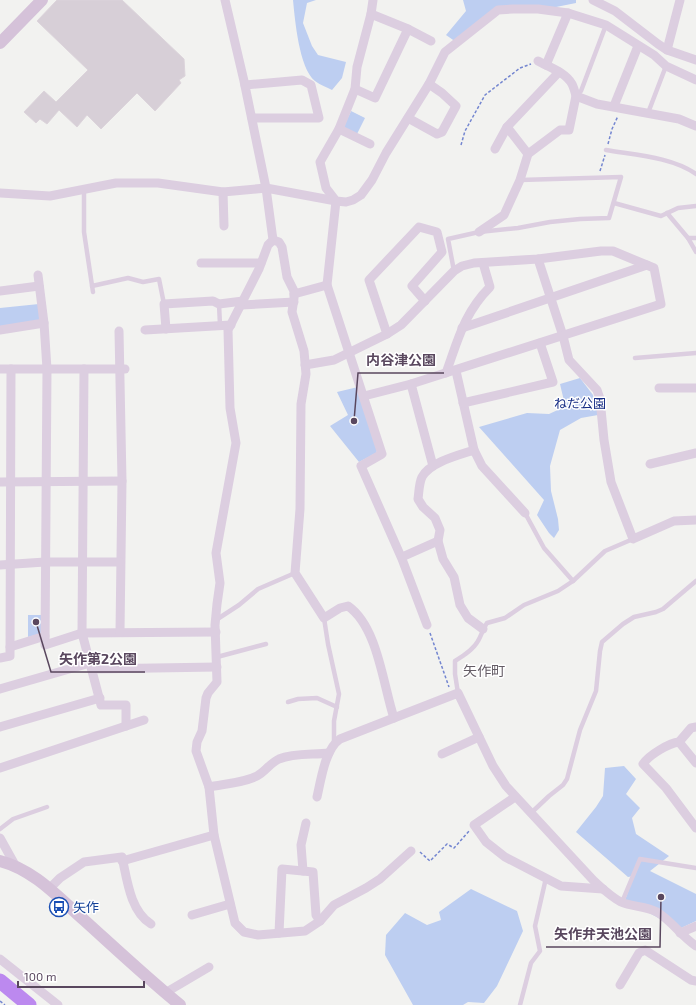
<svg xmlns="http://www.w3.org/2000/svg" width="696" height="1005" font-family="'Exo 2','Noto Sans JP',sans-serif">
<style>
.green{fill:#bdcef1}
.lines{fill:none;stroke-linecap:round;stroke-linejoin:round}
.river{stroke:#bc89ef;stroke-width:15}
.building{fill:#d7cfd7;stroke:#dcd4db}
.path{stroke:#7486d0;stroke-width:1.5;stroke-dasharray:3 2;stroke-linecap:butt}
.lane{stroke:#dccee0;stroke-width:4.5}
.street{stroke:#dccee0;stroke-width:9}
.secondary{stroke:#d5c2d9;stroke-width:12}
.labels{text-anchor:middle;stroke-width:3;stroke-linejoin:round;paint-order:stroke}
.park-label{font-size:13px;fill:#142b83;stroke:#fff}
.transit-label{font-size:13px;fill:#164399;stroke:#fff;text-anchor:start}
.neighbourhood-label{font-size:14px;fill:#645c65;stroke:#fff}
.leader{fill:none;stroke:#59475e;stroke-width:1.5}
.callout-dot{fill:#59475e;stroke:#fff;stroke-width:1.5}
.callout-label{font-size:14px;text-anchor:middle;font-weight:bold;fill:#59475e;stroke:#fff;stroke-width:3;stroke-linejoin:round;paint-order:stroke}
</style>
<rect width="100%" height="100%" fill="#f2f2f0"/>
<g class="green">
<path d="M293,0H316L307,3L303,23L312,46L318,55L346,62L342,78L332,90C327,87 320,85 315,81C299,68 295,20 293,0Z"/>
<polygon points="463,0 576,0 576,3 536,11 496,8 456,42 446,35 466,11"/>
<polygon points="351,111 365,118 357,134 346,129 344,126"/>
<polygon points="39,304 41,318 37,323 0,328 0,308"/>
<polygon points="580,378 593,395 598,415 581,418 560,430 550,466 551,491 558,519 559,530 554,538 549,533 537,515 544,500 479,427 527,413 549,414 562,408 564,401 560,384"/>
<polygon points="358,387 378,449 376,453 359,462 330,426 348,415 337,392"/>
<polygon points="28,615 43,615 44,630 40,634 28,637"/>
<polygon points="624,766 636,779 626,794 640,808 632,818 636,834 669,856 650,871 696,894 696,921 679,929 625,900 634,876 628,877 576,832 596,807 603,796 605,768"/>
<polygon points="471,889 517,911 523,931 497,986 484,1003 468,1002 463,1005 413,1005 385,955 386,935 405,913 427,925 441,920 439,912"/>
</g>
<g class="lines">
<polyline class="river" points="0,981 29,1005"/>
</g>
<polygon class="building" points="57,0 122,0 184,59 185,76 179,80 181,83 155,111 137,93 101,129 87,115 77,127 59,110 47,124 40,119 36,123 24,112 44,91 56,102 88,70 37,21"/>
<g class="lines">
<g class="path">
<polyline points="608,144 612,129 618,116"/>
<polyline points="461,145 465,131 485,95 520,68 531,64"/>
<polyline points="600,171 605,155"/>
<polyline points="430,633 449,687"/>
<polyline points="420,852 430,861 447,844 454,848 469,831"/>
<polyline points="0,1001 5,1005"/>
</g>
<g class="lane">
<polyline points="576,96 581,91 606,25"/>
<polyline points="648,113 666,66"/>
<path d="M606,150C635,155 672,157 696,174"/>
<polyline points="84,189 84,232 93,292"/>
<polyline points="614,203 661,216 678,208 696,206"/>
<polyline points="667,213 688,238 696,252"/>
<polyline points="688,238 696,238"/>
<polyline points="454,271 448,239 479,232 518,228 550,222 580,219 609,218 621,177 520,180"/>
<polyline points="92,286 128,278 143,282 159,279 164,304"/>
<polyline points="219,304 220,325"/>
<polyline points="635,358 696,353"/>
<polyline points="525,513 544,548 573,581"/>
<polyline points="324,618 328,644 339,694 334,721 334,743"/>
<polyline points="216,620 239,605 258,589 295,573"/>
<polyline points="217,657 266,644"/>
<path d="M458,693L455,674V661C463,656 473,650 478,641C481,636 483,629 487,623L505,618L524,605L558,591L573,581L605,551L633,539"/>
<polyline points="288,702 298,699 317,698 337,707"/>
<polyline points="530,814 549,796 563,785 567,779 580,730 596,691 600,651 602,642 623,624 634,617 656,612 663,609 696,581"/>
<polyline points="0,829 13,819 47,807"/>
<polyline points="622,902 640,859 696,868"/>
<polyline points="520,1005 531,963 540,951 535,926 546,878"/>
</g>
<g class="street">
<polyline points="225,0 244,81 266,188 273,240 268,245 259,269 228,330 230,408 236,443 216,553 220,583 217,604 215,625 217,682 208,693 206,698 202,731 197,742 196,751 209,787 214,835 235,923 244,932 258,935 305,931 320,921 334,905 366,888 380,879 411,851"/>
<polyline points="373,0 371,14 357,67 355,89 339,129 320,162 326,188 336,201 346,202 353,200 361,195 372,180 386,153 429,84 445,52 498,10 513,9 538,9 568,13 606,25 654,55 666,66 696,80"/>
<polyline points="593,0 615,11 658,44 667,50 696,60"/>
<polyline points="371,14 408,29 431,41"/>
<polyline points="667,50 680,0"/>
<path d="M538,61C549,67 565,72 572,84C574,88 575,92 576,96L597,104L679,119L696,126"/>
<polyline points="546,65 568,13"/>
<polyline points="245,85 302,80 311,85 319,118 252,118"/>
<polyline points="355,89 375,98 408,29"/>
<polyline points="614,106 638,46"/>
<polyline points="408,118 437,134 442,132 456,106 442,93 429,84"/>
<polyline points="507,127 528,154"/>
<polyline points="339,129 370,144"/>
<polyline points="495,149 507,127 559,72"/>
<polyline points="223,192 224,226"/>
<polyline points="0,193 50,196 116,183 158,183 223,192 266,188 336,201 327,285 382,454 361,466 402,559 427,625"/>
<polyline points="479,232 504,215 520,180 528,154 560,130 569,130 576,96"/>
<path d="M273,240L279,242L282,247L287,277L294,291V298L292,312L304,351L306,374L301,404L300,509L295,573L324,618L340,608L348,606C378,627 383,685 394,718"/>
<polyline points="538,259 563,336 569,360 597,390 600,399 604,440 611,482 633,539 674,521 696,520"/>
<polyline points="201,263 261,263"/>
<polyline points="38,275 44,323 47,369 45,645 82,633 216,632"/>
<polyline points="0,291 39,286"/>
<polyline points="294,294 327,285"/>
<polyline points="241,305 294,302"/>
<polyline points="462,328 647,265"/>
<polyline points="166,329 164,304 213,301 219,304 243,301"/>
<polyline points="0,330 44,323"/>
<polyline points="145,330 231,325"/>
<polyline points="119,331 122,481 120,632"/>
<polyline points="387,334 369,280 419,227 437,232 442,252 412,286 425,301"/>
<polyline points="305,365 334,360 387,334 401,325 454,271 462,266 474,263 538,259 601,251 613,251 654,268 661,304 411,384 364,396"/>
<polyline points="0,369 125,369"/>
<polyline points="84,369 82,633 101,705 126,705 126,726"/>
<polyline points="456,371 474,450"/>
<path d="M446,373C458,340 464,313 490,287L483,263"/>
<polyline points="411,384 433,466"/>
<polyline points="659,388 696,388"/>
<polyline points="463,403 553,382 540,343"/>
<polyline points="650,464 696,453"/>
<polyline points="0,482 122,481"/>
<polyline points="402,557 438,541"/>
<polyline points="0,565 45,562 120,562"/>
<path d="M483,629L468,618L460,605L454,577L443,559L438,541L440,530L435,518L423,507L418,499C419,492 419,483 422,477C430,462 459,455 474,450L482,466L525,513"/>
<polyline points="10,647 45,636"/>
<polyline points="0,658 10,656 11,369"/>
<polyline points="92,669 217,667"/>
<polyline points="0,689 90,663"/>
<polyline points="0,727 100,698"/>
<polyline points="679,742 691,728 696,727"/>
<polyline points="442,754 479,737"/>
<path d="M696,763L679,742C669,743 649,755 643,764L666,788L696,828"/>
<polyline points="0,768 144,720"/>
<path d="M209,787C224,784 243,783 257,776C265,772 270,763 279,759C294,753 313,755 329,753"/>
<path d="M317,797C321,780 325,749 340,739L458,693L493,766L506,786L594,881C602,888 611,897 621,902C632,907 646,906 657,912C672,921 681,936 696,946"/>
<polyline points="515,797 474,825 486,842 505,857 561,886 603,889"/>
<polyline points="0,838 15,865"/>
<polyline points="122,861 214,835"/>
<polyline points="303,871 301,845 306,823"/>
<path d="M49,889L60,878L84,862L122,857C127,879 130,911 151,924"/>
<polyline points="192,915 230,904"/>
<polyline points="279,933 282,869 313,872 316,915 320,921"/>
<polyline points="680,933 696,926"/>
<polyline points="0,959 58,1005"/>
<polyline points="620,985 639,953 645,950 691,980 696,981"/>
<polyline points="165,993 209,967"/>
</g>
<g class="secondary">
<polyline points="0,43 42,0"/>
<path d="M0,861C33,869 59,898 84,920C115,948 147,978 180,1005"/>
</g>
</g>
<defs>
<g id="bus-ring" transform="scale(1)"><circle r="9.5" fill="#fff" stroke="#1a4fb4" stroke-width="1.5"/><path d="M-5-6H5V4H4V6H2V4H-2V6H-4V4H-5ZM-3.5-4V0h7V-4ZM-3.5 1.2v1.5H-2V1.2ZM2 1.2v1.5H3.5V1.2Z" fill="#1a4fb4"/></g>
</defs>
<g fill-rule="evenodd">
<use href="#bus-ring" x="59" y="907"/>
</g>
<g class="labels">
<g class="park-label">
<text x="580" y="408">ねだ公園</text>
</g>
<g class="transit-label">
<text x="73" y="912">矢作</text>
</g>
<g class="neighbourhood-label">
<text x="484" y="676">矢作町</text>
</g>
</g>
<path class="leader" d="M354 421L358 373H444M36 622L51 672H145M661 897L660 947H546"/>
<g class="callout-dot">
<circle cx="354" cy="421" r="4"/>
<circle cx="36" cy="622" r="4"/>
<circle cx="661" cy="897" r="4"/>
</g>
<g class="callout-label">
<text x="401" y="365">内谷津公園</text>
<text x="98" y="664">矢作第2公園</text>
<text x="603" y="939">矢作弁天池公園</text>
</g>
<path d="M18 981v6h126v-6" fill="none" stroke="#59475e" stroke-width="2"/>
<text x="24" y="981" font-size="12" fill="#59475e" stroke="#ffffff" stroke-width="3" paint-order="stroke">100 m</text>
</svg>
